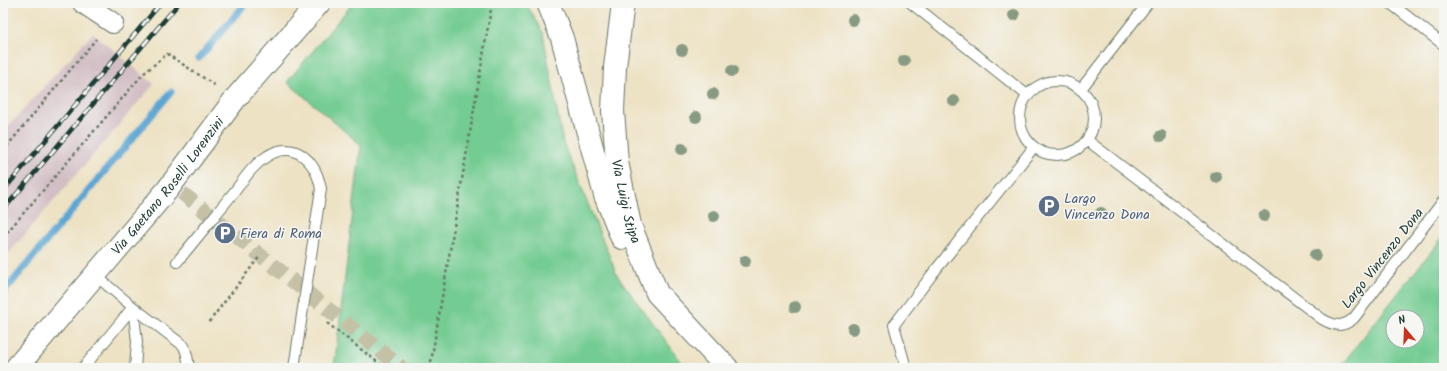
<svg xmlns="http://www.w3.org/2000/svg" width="1447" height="371" font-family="Kalam,sans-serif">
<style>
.industrial{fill:#d2bec4}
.green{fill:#73cc92;stroke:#498463;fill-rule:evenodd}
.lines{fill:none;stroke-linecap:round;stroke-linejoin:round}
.stream{stroke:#5ca6d3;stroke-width:7}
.pedestrian-tunnel{stroke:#c4c1a7;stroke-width:15;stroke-dasharray:15 8;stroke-linecap:butt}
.service-casing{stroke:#677766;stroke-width:12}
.minor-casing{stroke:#677766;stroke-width:22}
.tertiary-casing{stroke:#677766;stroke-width:24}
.path{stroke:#677766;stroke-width:2.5;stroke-dasharray:3 3;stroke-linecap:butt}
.service{stroke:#fff;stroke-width:10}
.minor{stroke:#fff;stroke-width:20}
.tertiary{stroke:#fff;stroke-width:22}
.rail-casing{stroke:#1f3d34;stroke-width:4.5}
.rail{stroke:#f6f6f2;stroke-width:3;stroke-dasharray:9;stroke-linecap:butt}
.tree{fill:#879b82}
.labels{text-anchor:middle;stroke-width:3;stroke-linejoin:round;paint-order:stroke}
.street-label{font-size:14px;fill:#1f3d34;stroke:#f6f6f2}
.service-label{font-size:14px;fill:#4e5e75;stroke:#f6f6f2;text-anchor:start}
</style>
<rect width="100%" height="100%" fill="#f6f6f2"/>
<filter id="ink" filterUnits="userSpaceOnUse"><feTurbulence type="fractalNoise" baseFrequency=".025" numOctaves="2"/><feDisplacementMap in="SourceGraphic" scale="8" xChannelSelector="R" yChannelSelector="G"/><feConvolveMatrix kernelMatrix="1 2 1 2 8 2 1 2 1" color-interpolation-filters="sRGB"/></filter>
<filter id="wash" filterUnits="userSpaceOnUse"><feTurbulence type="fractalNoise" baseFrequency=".012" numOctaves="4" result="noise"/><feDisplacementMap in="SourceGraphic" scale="16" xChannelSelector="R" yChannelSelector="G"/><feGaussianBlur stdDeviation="0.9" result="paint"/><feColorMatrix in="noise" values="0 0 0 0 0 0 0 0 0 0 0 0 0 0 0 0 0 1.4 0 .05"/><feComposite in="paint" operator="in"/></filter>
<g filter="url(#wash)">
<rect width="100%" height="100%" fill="#ede2c4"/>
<polygon class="industrial" points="93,33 154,84 3,260 3,132"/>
<g class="green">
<polygon points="353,3 526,3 543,33 563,143 617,275 686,368 334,368 361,145 287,82"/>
<path d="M1444,235V368H1339ZM1393,317H1417V341H1393Z"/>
</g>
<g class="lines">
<g class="stream">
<polyline points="199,58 246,3"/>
<polyline points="3,293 171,92"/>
</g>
</g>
</g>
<g filter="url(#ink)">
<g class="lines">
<polyline class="pedestrian-tunnel" points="182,193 402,368"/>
<g class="service-casing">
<g id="service">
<polyline points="911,3 1027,95"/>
<polyline points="1390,3 1444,45"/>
<circle cx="1057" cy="118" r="37"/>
<polyline points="1081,89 1148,3"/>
<path d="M1087,140L1322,319C1334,326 1343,328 1354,318L1444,200"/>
<path d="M177,262C197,238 216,214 235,191C244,179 253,165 266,157C294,138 316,161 321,189L294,368"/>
<polyline points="95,275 133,307 137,342 135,368"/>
<polyline points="83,368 133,307 184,346 187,355 189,368"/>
<polyline points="906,368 894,325 934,272 1034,147"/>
</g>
</g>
<g class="minor-casing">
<polyline id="minor" points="83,3 113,23"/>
</g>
<g class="tertiary-casing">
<g id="tertiary">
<polyline points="548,3 562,38 605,195 622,238"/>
<path id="s1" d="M623,3L615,67L613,111L617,162L630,225L657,293L727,368"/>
<path id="s2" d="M16,368L168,189L235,99L319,3"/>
</g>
</g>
<g class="path">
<polyline points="3,151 96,39"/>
<polyline points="3,237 143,74 167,54 216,86"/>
<polyline points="209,322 260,256"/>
<polyline points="327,323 385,368"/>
<polyline points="430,368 492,3"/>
</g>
<use href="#service" class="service"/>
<use href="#minor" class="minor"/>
<use href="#tertiary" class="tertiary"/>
<g class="rail-casing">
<g id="rail">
<polyline points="3,191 161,3"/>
<polyline points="3,210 179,3"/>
</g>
</g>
<use href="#rail" class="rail"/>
</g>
<g class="tree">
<circle cx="1014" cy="15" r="6"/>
<circle cx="853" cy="20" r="6"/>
<circle cx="682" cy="50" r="6"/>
<circle cx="904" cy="61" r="6"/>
<circle cx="732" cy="71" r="6"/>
<circle cx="713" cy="94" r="6"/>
<circle cx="954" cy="101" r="6"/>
<circle cx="696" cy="117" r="6"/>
<circle cx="1161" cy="136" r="6"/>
<circle cx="682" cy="149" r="6"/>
<circle cx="1216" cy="177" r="6"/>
<circle cx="1101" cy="213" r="6"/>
<circle cx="714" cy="216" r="6"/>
<circle cx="1264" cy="216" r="6"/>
<circle cx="1315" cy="255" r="6"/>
<circle cx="745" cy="261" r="6"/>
<circle cx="795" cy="307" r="6"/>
<circle cx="853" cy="329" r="6"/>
</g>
</g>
<defs>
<g id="parking-disc" transform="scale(1.15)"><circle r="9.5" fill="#5c6f8a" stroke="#f6f6f2"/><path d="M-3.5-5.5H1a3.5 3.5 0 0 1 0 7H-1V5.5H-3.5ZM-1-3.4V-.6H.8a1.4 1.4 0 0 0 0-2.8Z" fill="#fff"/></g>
</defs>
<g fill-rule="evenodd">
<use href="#parking-disc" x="1049" y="206"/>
<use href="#parking-disc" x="225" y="233"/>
</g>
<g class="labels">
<g class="street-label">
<text dy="5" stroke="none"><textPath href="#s2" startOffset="237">Via Gaetano Roselli Lorenzini</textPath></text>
<text dy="5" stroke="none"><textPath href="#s1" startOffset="200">Via Luigi Stipa</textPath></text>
<text transform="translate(1382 258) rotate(-52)" y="5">Largo Vincenzo Dona</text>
</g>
<g class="service-label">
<text x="1064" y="203">Largo<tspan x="1064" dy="16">Vincenzo Dona</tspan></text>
<text x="240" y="238">Fiera di Roma</text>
</g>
</g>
<rect width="1447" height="371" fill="none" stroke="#f6f6f2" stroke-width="16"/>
<g transform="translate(1405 329) rotate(341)"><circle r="19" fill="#f6f6f2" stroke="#a0aca6"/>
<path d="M0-3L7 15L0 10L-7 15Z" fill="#c8321e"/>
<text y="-6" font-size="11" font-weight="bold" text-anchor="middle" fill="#1f3d34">N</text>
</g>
</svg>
